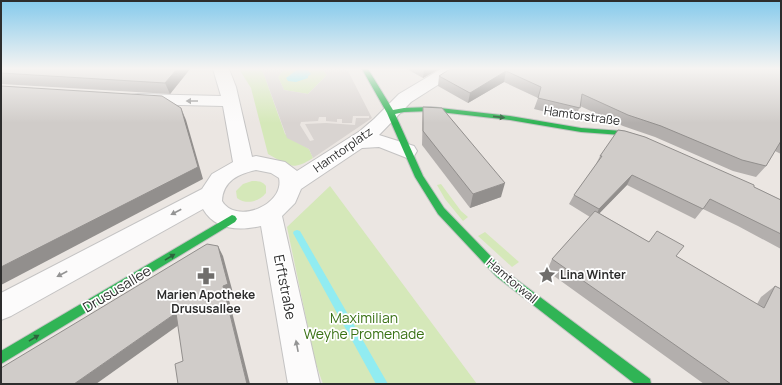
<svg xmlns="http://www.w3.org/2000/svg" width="782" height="385" font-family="Manrope,sans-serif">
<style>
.green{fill:#d5e8b9}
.plaza{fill:#d9d4d1;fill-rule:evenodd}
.water{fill:#91ecf1}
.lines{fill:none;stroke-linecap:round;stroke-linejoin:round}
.stream{fill:#91ecf1;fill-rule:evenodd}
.street-casing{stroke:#c4c3c3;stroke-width:2}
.fast-casing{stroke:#c4c3c3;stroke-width:2}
.street{fill:#fcfbfb;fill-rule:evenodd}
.fast{fill:#30b455;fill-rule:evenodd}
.wall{fill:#b3afad}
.shaded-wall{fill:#928f8d}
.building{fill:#d0ccc9;stroke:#928f8d}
.oneway{fill:#949494}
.oneway2{fill:#2e633d}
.labels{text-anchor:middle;stroke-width:3.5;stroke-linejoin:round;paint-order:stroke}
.street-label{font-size:12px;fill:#2d2d2d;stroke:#fff}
.poi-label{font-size:12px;font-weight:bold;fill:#2d2d2d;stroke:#fff;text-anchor:start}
.near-street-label{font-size:14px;fill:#2d2d2d;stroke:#fff}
.near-park-label{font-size:14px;fill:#3a7215;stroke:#fff}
</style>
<rect width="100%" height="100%" fill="#ebe6e2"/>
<g class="green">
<path d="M239,69H262L285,134L309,149L313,158C291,172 289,165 268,154L251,88Z"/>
<polygon points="284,69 322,69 327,75 308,94 284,90 278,77"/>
<path d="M252,181C258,181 262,181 266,186V193C259,202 246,205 237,198L236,191L243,184Z"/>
<polygon points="441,184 461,211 468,217 463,221 445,199 437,185"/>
<polygon points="330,186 477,384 323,384 315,361 287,227"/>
<polygon points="485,232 519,262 512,267 478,236"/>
</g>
<path class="plaza" d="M262,69H284L278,77L284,90L308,94L327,75L322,69H347L372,118L313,158L309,149L287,138ZM353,116H369V118H356L355,125L326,123L305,124L314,140L310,141L300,125L301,122L318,121L319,117H326V121L337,122V119H342V123H352Z"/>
<polygon class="water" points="298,69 308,70 311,74 308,76 308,78 296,82 288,81 286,78"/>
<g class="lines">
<polygon class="stream" points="297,230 300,231 388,384 376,384 293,233 294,231"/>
<g class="street-casing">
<path id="street" d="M213,69H229L236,87L252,157L256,156L285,162L297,171L360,131L374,119L399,94L441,69H460L458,72L411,102L379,135L414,146L417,151L414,156L407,158L379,147L362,148L301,189L295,203L282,216L320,384H288L261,226C239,231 215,230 203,209L11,316L1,320V293L202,189L212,174L233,162L223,106L138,104L132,103L129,99L132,95L138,94L221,96ZM256,170L271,173L279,178C285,205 236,225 222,201C223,181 238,174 256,170Z"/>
</g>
<g class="fast-casing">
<g id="fast">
<polygon points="362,69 368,69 393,110 404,108 431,107 510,116 581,128 622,131 648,139 649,141 648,143 645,144 621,135 581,132 510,120 431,111 404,112 395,114 423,176 444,208 505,271 650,379 651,384 635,384 497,277 438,214 415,177 387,113"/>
<polygon points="232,215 235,216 237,219 235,222 1,364 1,351"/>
</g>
</g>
<use href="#street" class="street"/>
<use href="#fast" class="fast"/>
</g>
<g class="wall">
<polygon points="1,69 190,69 170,94 1,84"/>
<polygon points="407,69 439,69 423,78"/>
<polygon points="450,69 781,69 781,154 775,151 766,166 756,177 733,171 655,137 623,126 580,106 575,119 534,109 538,98 504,82 468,103 438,86 439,76"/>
<polygon points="423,107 501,197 470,208 422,145"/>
<polygon points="600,156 754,187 781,200 781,249 738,226 703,209 695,219 627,185 599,213 649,242 676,256 757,304 761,297 775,286 781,384 704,384 547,271 552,259 590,217 569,204 574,195 595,166"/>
</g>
<g class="shaded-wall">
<polygon points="177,69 190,69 170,94 165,83"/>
<polygon points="424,69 439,69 423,78"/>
<polygon points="506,71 504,82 468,103 470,93"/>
<polygon points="181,108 186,120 203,179 1,285 1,267"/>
<polygon points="632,175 627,185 594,219 599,209"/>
<polygon points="505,183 501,197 470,208 473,194"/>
<polygon points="218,246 223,256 233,293 228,296 250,384 247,384 223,286"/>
<polygon points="176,313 183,322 96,384 74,384"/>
</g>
<g class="building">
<polygon points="1,69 177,69 165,83 1,73"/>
<polygon points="450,69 781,69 781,141 766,166 742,160 661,126 628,115 582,94 580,108 538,98 541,87 506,71 470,93 439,76"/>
<polygon points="1,86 162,96 181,108 198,167 1,267"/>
<polygon points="423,107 442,108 505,183 473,194 423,131"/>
<polygon points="618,130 625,131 645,137 754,185 754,187 781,200 781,234 710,199 703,209 632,175 599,209 574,195 602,156 600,156"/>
<polygon points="595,211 649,242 657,231 684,246 676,256 764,308 775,286 781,289 781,384 731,384 552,259"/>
<polygon points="207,244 218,246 228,284 223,286 247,384 178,384 175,364 183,361 176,313 74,384 1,384 1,368"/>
</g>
<defs><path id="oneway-solid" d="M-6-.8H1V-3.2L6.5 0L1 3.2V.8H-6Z"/></defs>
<g class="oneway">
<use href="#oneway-solid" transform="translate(192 101) rotate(180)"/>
<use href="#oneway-solid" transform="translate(176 212) rotate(152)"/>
<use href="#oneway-solid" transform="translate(62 274) rotate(152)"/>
<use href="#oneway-solid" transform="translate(297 346) rotate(-101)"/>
</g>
<g class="oneway2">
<use href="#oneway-solid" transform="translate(499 117) rotate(6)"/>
<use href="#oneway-solid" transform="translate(170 257) rotate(-31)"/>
<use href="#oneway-solid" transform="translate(34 338) rotate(-31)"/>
</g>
<linearGradient id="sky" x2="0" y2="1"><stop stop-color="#85caec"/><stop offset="0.56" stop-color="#f6f4f2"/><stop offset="1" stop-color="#f6f4f2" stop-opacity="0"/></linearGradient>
<rect width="782" height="123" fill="url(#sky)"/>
<defs>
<g id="sight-bare" transform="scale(1.38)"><path d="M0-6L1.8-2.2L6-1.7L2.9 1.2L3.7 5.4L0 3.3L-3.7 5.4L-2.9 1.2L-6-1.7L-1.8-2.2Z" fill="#706e6c" stroke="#fff" stroke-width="2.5" paint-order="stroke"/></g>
<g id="pharmacy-bare" transform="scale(1.38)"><path d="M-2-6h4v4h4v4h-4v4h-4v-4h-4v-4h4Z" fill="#706e6c" stroke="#fff" stroke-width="2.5" paint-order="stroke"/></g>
</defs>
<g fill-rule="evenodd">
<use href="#sight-bare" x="547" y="275"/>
<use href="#pharmacy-bare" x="206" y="276"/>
</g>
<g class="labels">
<g class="street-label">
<text transform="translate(582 116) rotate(8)" y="4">Hamtorstraße</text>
<text transform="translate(343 150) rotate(-35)" y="4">Hamtorplatz</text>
<text transform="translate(512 281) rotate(40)" y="4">Hamtorwall</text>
</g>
<g class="poi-label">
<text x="560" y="279">Lina Winter</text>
<text x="206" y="299" text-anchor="middle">Marien Apotheke<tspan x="206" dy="14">Drususallee</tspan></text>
</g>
<g class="near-street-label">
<text transform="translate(285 287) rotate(79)" y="5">Erftstraße</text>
<text transform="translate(117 289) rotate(-31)" y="5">Drususallee</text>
</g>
<g class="near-park-label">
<text x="364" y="323">Maximilian<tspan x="364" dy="16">Weyhe Promenade</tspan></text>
</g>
</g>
<rect width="782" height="385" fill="none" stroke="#2d2d2d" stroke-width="4"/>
</svg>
